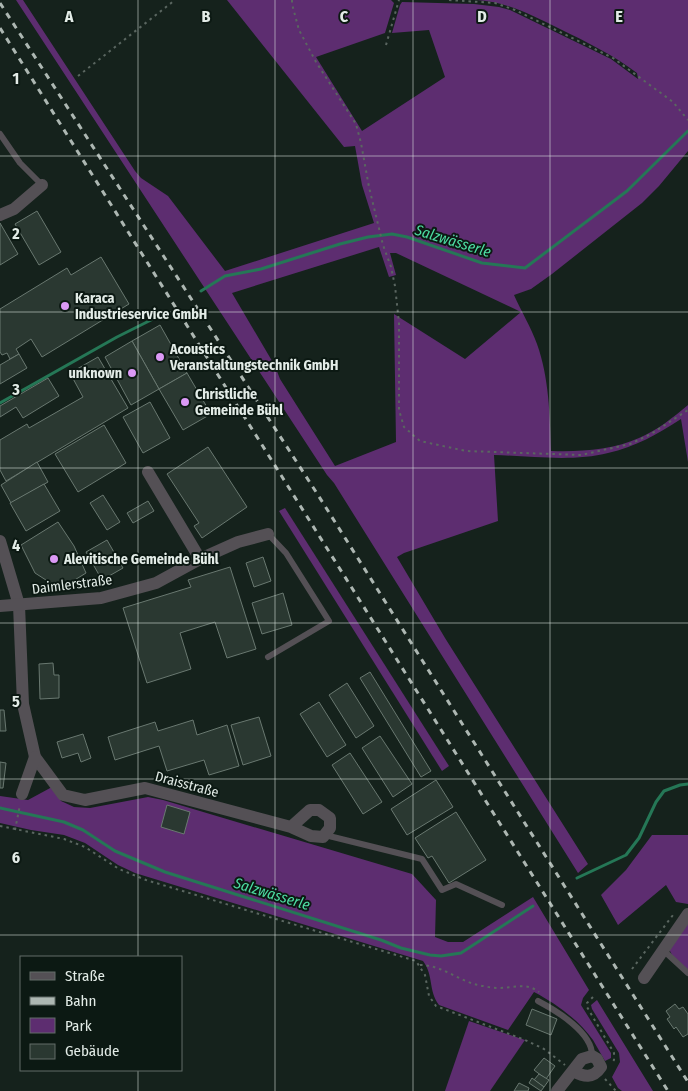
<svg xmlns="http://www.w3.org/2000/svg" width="688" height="1091" font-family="'Fira Sans Condensed',sans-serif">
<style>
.green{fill:#5d2d70;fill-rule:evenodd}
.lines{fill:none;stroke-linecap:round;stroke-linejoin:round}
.stream{stroke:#257756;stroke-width:3}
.building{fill:#2a3831;stroke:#697870}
.path{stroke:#5a6660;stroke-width:2;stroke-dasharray:2.5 4;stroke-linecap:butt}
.lane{stroke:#545055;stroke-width:6}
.street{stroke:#545055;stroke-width:12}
.rail{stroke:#adb7b2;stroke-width:3;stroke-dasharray:6 6;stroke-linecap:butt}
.grid{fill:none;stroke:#e3ece7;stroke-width:1;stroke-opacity:0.55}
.poi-dot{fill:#db99f5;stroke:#0c1913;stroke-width:2}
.labels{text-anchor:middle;stroke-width:4;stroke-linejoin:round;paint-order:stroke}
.poi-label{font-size:14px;font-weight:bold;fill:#e3ece7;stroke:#0c1913;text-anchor:start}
.street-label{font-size:14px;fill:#e3ece7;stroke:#0c1913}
.water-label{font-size:15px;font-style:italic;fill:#4ddda2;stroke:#0c1913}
.grid-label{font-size:16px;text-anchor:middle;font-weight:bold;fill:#e3ece7;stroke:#0c1913;stroke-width:4;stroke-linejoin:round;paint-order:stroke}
</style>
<rect width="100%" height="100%" fill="#15221c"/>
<g class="green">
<path d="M16,0H23L135,171L141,178L168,196L225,271L374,223L362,185L355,146L344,147L227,0H391L394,3L385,33L316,57L362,131L445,77L429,30L392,33L400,5L402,2L474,4L499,7L510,10L611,59L638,79L637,73C613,55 587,42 560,29C533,16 508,2 477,0H688V151L659,186L642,203L552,274L531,289L514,295C521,311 531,327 537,344C549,377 550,416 551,451C580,452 612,450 639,438C656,431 674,417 688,405V462L681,419C658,434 635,447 608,453C574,462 529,456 494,455L498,521L404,553L397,557L445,638L588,864L578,873L334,483L327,475ZM379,247L389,277L396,275L390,253H396L521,312L465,359L394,314L396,442L335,466L280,379L275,366L232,293Z"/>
<polygon points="285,508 449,766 442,771 279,511"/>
<path d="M52,787L61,801L74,807L90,808L148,797L163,800L412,874L436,900L435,937L448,942H463L533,897L589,990L583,998L581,1005L611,1053V1058L605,1061C601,1054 597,1047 593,1040C579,1020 555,1003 534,992L508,1030L439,1005C428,990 434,976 423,961L135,873L118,865L85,843L64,835L31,830L0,823V796L28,800Z"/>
<polygon points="652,835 688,835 688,904 676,902 666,885 618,925 601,895 626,870"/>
<polygon points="688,919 688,970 672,955 668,947"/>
<polygon points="597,1000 653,1091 622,1091 618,1088 612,1077 620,1062 619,1053 592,1009 591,1005"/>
<polygon points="469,1021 525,1040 490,1091 445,1091"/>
</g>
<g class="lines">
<g class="stream">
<polyline points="201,291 225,276 261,269 340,244 368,237 392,234 407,237 482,263 525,268 627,191 688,131"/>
<polyline points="0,403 117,337 161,315"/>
<polyline points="0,808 64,822 83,830 115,851 165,872 381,940 401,948 430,955 441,956 461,953 533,906"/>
<polyline points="577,878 626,855 639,838 656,802 664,791 680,785 688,784"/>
</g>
</g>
<g class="building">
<polygon points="37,211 61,252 39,265 15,224"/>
<polygon points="0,223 18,254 0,265"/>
<polygon points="101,257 129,304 42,357 31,339 16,349 19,354 10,359 7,353 2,355 0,352 0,309 67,268 71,275"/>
<polygon points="160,325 187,373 159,389 132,341"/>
<polygon points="132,341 159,389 131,405 105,357"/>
<polygon points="19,354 27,368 0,384 0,365"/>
<polygon points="98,357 128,408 6,481 0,470 0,440 27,424 29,428 83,397 70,373"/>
<polygon points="187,373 211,414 183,430 159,389"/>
<polygon points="48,378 59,396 23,418 16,407 0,417 0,406"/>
<polygon points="150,402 170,438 143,453 123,417"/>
<polygon points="104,425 126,463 78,492 55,454"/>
<polygon points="208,447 247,507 202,538 194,526 199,523 167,474"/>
<polygon points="37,462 48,482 11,503 1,485"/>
<polygon points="44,484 60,511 26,531 10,503"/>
<polygon points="103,495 120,522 107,530 90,503"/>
<polygon points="148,501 154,511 133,523 127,513"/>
<polygon points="58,522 74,546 86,573 60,589 35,573 21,545"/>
<polygon points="107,540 123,568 102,580 86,552"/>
<polygon points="263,557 271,581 254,587 246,563"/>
<polygon points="230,567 256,649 227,658 215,622 180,633 191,669 147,683 123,608 191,587 188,580"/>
<polygon points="283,593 292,625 262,634 252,603"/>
<polygon points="53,663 54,675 59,675 59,698 40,699 39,664"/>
<polygon points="370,672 431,771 421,777 360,678"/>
<polygon points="347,683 374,726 356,738 329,695"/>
<polygon points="319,702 346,745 327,757 300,714"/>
<polygon points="0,710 4,710 6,731 0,731"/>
<polygon points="259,717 271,756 243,765 231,725"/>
<polygon points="193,720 197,735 227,725 239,766 209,775 204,760 167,771 159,746 115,760 108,737 155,722 158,731"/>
<polygon points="83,734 91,758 81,762 78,753 62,758 57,742"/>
<polygon points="380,736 412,784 393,797 362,748"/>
<polygon points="350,753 382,802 363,814 332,765"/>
<polygon points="0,762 6,763 3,788 0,788"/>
<polygon points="436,780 453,807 407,835 391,809"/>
<polygon points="167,805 190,812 184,834 161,827"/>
<polygon points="456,812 486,860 449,883 432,856 428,858 415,838"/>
<polygon points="675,1004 679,1009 683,1007 688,1014 688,1034 683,1037 676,1027 674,1029 667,1019 670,1017 666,1011"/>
<polygon points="532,1009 557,1019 551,1035 526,1025"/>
<polygon points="544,1058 555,1066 546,1079 534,1070"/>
<polygon points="539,1074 549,1080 544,1087 534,1080"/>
<polygon points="532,1078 544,1087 541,1091 529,1083"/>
<polygon points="519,1083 529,1088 528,1091 514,1091"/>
</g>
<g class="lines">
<g class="path">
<polyline points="292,0 292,4 299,30 316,62 356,124 361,143 369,187 383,245 391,267 395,286 399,323 399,410 404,427 420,441 466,451 581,455 630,444 651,434 688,410"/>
<polyline points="449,0 495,3 515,10 613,58 673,102 688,120"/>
<polyline points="386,45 399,0"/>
<polyline points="78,76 175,0"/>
<polyline points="0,826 64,839 85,847 119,869 146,880 416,961 425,975 429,996 436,1006 525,1040 544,1049 565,1065"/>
<polyline points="15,830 20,805"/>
<path d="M420,965C443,965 461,983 483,986C488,987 493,988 498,988C513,988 526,982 539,992"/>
<polyline points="632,969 673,915"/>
<polyline points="593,997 587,1003 587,1007 614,1053 614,1060 611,1064"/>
<polyline points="605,1079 616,1091"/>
</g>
<g class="lane">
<polyline points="0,134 20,163 42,185"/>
<polyline points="268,534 286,553 329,621 268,657"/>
<polyline points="325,835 422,859 442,890 456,884 502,905"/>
<polyline points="663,950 688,973"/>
<path d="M538,1001C557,1011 593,1033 592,1056"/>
</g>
<g class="street">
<polyline points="0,215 14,209 42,185"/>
<polyline points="148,472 200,559"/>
<polyline points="0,541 19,605 23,704 35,757 63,795 85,800 145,788 291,827 311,836 323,837 330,828 330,818 319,810 310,810 291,827"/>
<polyline points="0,606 101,598 156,583 200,559 238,542 268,534"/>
<polyline points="22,794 35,757"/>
<polyline points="644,978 688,914"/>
<path d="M557,1091L582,1059L592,1056L597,1059L601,1067C593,1079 584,1077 573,1071"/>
</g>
<g class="rail">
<polyline points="0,3 318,495 688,1082"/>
<polyline points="0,28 668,1091"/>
</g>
</g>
<path class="grid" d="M138,0V957M275,0V1091M413,0V1091M550,0V1091M0,156H688M0,312H688M0,468H688M0,623H688M0,779H688M0,935H688M138,1070V1091"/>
<g class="poi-dot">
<circle cx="65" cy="306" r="5"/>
<circle cx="160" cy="357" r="5"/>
<circle cx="132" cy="373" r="5"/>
<circle cx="185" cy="402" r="5"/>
<circle cx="54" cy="559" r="5"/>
</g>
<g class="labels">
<g class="poi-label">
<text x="75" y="303">Karaca<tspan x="75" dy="16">Industrieservice GmbH</tspan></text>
<text x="170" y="354">Acoustics<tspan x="170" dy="16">Veranstaltungstechnik GmbH</tspan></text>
<text x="122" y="378" text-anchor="end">unknown</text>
<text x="195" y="399">Christliche<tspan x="195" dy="16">Gemeinde Bühl</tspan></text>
<text x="64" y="564">Alevitische Gemeinde Bühl</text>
</g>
<g class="street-label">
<text transform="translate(72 584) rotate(-7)" y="5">Daimlerstraße</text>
<text transform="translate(187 784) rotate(15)" y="5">Draisstraße</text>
</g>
<g class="water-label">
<text transform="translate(453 241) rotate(17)" y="5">Salzwässerle</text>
<text transform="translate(272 894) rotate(17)" y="5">Salzwässerle</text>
</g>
</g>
<g class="grid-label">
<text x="69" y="22">A</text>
<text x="206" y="22">B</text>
<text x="344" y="22">C</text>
<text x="482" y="22">D</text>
<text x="619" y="22">E</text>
<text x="16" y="84">1</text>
<text x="16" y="239">2</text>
<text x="16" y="395">3</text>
<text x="16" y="551">4</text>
<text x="16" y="707">5</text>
<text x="16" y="863">6</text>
</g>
<rect x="20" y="956" width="162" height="115" fill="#0c1913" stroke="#626d68"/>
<rect x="30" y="972" width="25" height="8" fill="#545055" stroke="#626d68"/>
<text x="65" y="981" font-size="15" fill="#e3ece7">Straße</text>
<rect x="30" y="997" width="25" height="8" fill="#adb7b2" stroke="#626d68"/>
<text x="65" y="1006" font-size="15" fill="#e3ece7">Bahn</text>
<rect x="30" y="1018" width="25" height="15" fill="#5d2d70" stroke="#626d68"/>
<text x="65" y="1031" font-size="15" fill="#e3ece7">Park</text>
<rect x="30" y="1044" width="25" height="15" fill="#2a3831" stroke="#626d68"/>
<text x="65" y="1056" font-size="15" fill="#e3ece7">Gebäude</text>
</svg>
